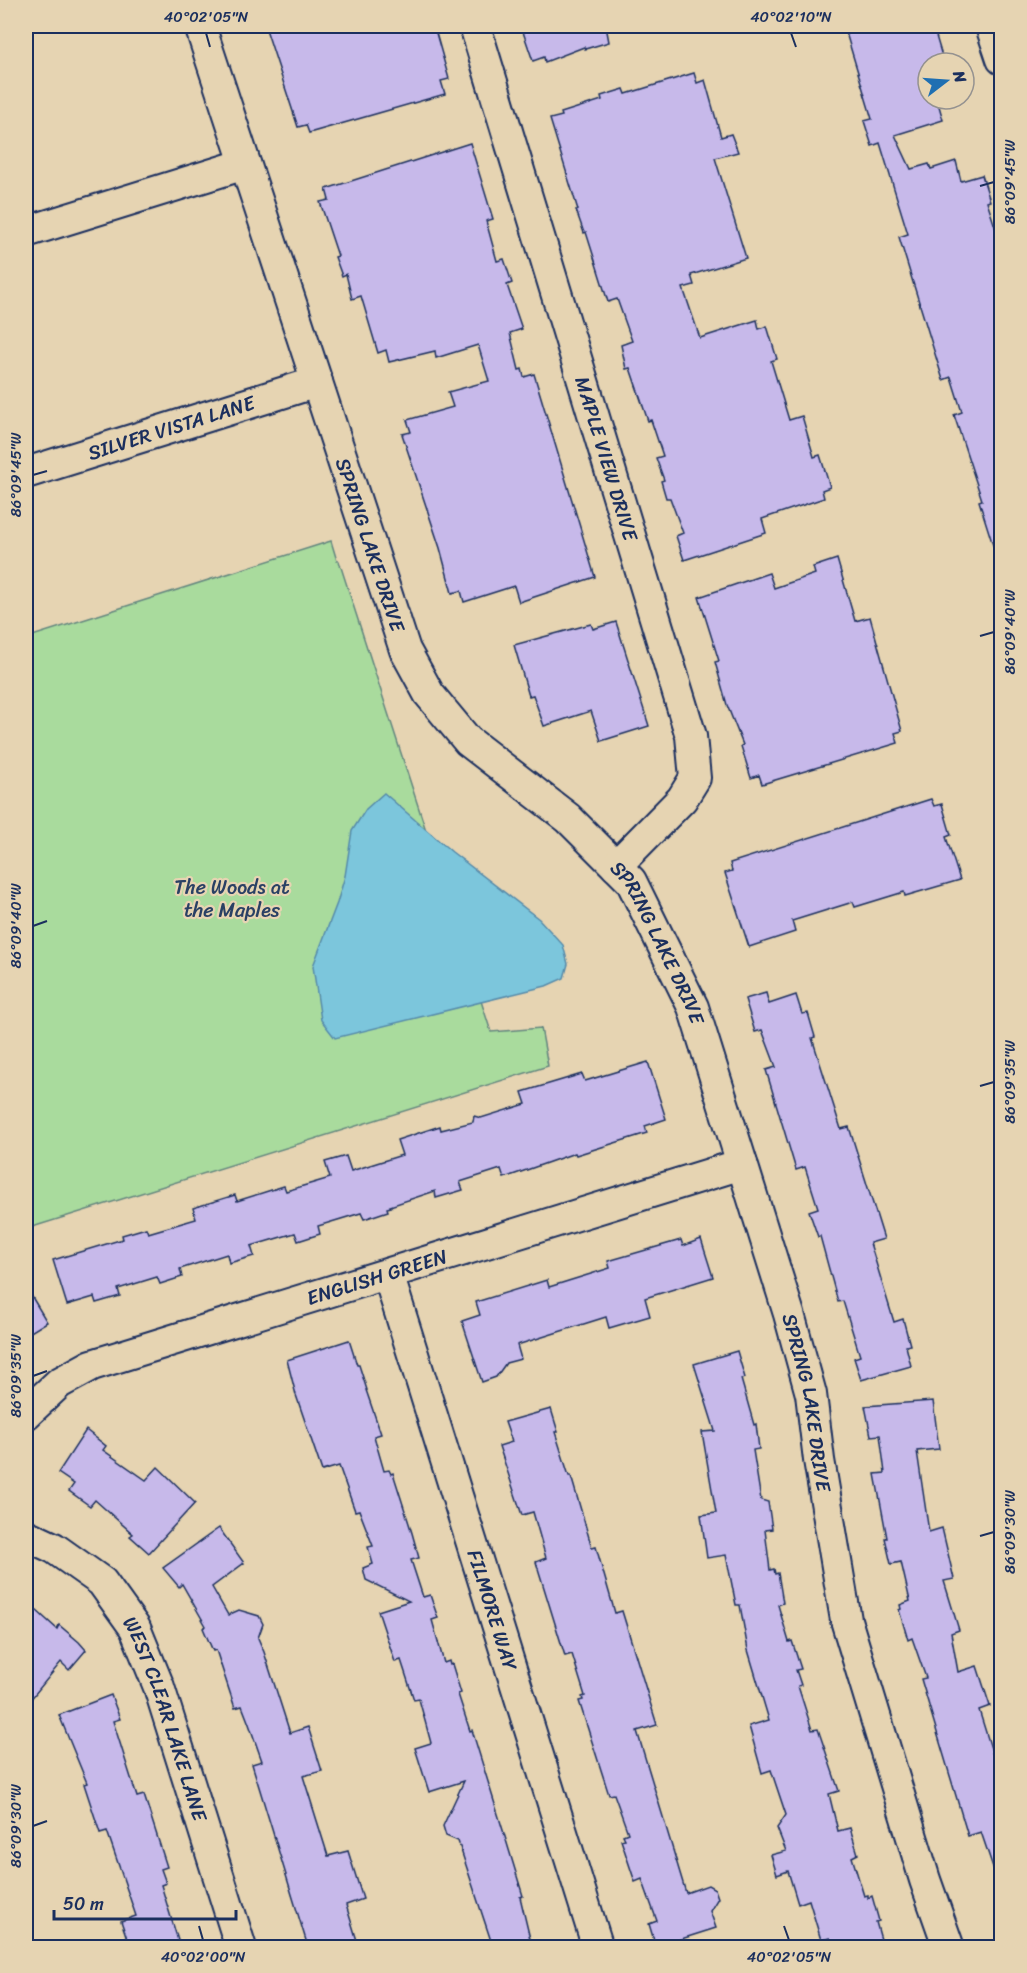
<svg xmlns="http://www.w3.org/2000/svg" width="1027" height="1973" font-family="Sriracha,sans-serif">
<style>
.green{fill:#a9db9d;stroke:#62857e;stroke-width:1.5}
.water{fill:#7cc6dc;stroke:#558aaa;stroke-width:1.5}
.building{fill:#c7b9ea;stroke:#1b2f5e;stroke-width:1.5}
.lines{fill:none;stroke-linecap:round;stroke-linejoin:round}
.minor-casing{stroke:#1b2f5e;stroke-width:34}
.minor{stroke:#e6d4b2;stroke-width:30}
.ticks{fill:none;stroke:#1b2f5e;stroke-width:2}
.labels{text-anchor:middle;stroke-width:4.5;stroke-linejoin:round;paint-order:stroke}
.street-label{font-size:20px;fill:#1b2f5e;stroke:#e6d4b2}
.park-label{font-size:20px;fill:#294064;stroke:#e6d4b2}
.neatline{fill:none;stroke:#1b2f5e;stroke-width:2}
.ticks-label{font-size:15px;text-anchor:middle;fill:#1b2f5e}
</style>
<rect width="100%" height="100%" fill="#e6d4b2"/>
<filter id="ink" filterUnits="userSpaceOnUse"><feTurbulence type="fractalNoise" baseFrequency=".0167" numOctaves="2"/><feDisplacementMap in="SourceGraphic" scale="12" xChannelSelector="R" yChannelSelector="G"/><feConvolveMatrix kernelMatrix="1 2 1 2 8 2 1 2 1" color-interpolation-filters="sRGB"/></filter>
<g filter="url(#ink)">
<polygon class="green" points="331,541 337,561 339,561 491,1032 541,1028 548,1066 26,1229 26,638"/>
<polygon class="water" points="384,793 452,852 539,919 563,945 568,964 564,978 546,986 335,1038 321,1020 313,966 337,903 345,876 352,831 366,809"/>
<g class="building">
<polygon points="265,26 434,26 449,79 441,81 445,94 309,133 306,125 298,127"/>
<polygon points="521,26 606,26 609,42 585,49 584,47 545,62 544,57 533,61"/>
<polygon points="844,26 933,26 944,63 927,63 928,99 937,99 943,120 895,135 911,169 929,164 931,169 956,161 961,181 982,175 990,201 987,202 1002,248 1002,557 997,558 979,501 982,500 954,415 962,412 951,377 943,380 899,237 908,234 880,143 872,146 864,121 872,119"/>
<polygon points="694,73 697,83 705,80 721,137 731,134 738,152 715,158 746,258 691,275 694,285 683,288 700,338 757,320 759,329 767,326 777,359 771,361 789,420 802,416 814,457 820,455 830,487 822,490 824,498 762,519 766,533 684,560 676,536 683,533 670,498 666,498 661,481 664,480 656,458 663,456 651,420 648,421 630,368 626,369 621,345 632,341 617,299 608,302 586,232 584,233 576,210 578,210 550,119 562,116 561,113 602,100 601,96 624,89 626,94"/>
<polygon points="470,143 493,219 486,221 497,261 504,259 512,283 507,285 522,329 510,333 519,370 522,369 524,377 534,374 595,577 519,602 514,586 464,602 461,591 452,593 440,548 402,434 411,432 407,420 453,407 448,392 489,381 478,345 436,358 435,351 389,362 386,350 378,353 361,296 352,299 346,274 342,276 335,257 338,256 320,202 329,200 326,189"/>
<polygon points="837,559 855,621 870,617 902,731 895,733 898,743 762,784 759,775 751,778 741,746 743,745 727,705 715,662 719,661 699,597 769,573 774,588 815,574 813,567"/>
<polygon points="616,622 649,726 601,741 591,711 544,726 533,695 529,696 514,645 591,624 593,629"/>
<polygon points="931,799 934,806 942,804 951,835 946,837 960,880 905,896 904,892 855,907 853,902 792,921 795,932 749,947 725,873 732,871 730,863"/>
<polygon points="766,993 769,1004 796,995 802,1014 808,1013 815,1037 812,1038 841,1129 849,1127 884,1239 870,1243 894,1322 903,1319 910,1345 906,1346 911,1366 861,1380 854,1358 860,1356 843,1301 838,1302 820,1236 818,1237 809,1211 818,1208 805,1167 796,1170 766,1070 776,1067 762,1030 755,1032 745,999"/>
<polygon points="648,1062 666,1119 645,1126 647,1133 576,1155 575,1153 504,1178 501,1169 460,1182 463,1190 436,1198 435,1191 390,1206 391,1207 387,1208 388,1211 364,1219 361,1213 318,1226 320,1234 298,1241 295,1233 251,1246 254,1256 229,1263 227,1254 180,1269 182,1277 160,1284 157,1277 118,1289 120,1296 96,1303 94,1297 67,1305 53,1260 123,1239 122,1235 146,1228 148,1233 196,1219 193,1208 235,1195 237,1201 284,1186 286,1191 330,1178 325,1162 346,1156 351,1171 402,1155 397,1140 440,1126 441,1130 473,1122 474,1116 481,1118 526,1104 522,1092 582,1074 585,1081"/>
<polygon points="701,1239 713,1277 645,1298 650,1316 609,1328 606,1317 517,1345 521,1359 506,1363 496,1377 482,1382 462,1321 480,1315 476,1302 547,1280 549,1287 610,1268 608,1261 681,1240 683,1246"/>
<polygon points="26,1287 47,1322 26,1335"/>
<polygon points="349,1340 357,1365 359,1365 367,1390 366,1390 381,1434 374,1436 384,1471 389,1470 391,1474 393,1473 412,1533 419,1558 411,1560 423,1597 430,1595 438,1618 432,1620 444,1663 449,1661 450,1665 452,1664 461,1693 458,1694 470,1731 472,1730 506,1840 523,1896 520,1897 532,1947 493,1947 458,1841 446,1836 443,1826 464,1781 429,1792 415,1748 431,1743 419,1699 414,1700 401,1660 395,1662 378,1611 409,1601 366,1580 363,1568 373,1564 368,1547 373,1546 359,1510 355,1511 339,1466 322,1471 296,1395 287,1360"/>
<polygon points="737,1351 745,1378 741,1379 754,1425 756,1424 759,1449 753,1450 761,1500 768,1502 772,1529 765,1530 770,1570 774,1569 775,1574 778,1573 783,1603 778,1605 789,1642 792,1641 801,1669 796,1670 801,1685 798,1686 812,1730 818,1729 839,1791 829,1794 838,1831 850,1828 858,1854 852,1857 864,1896 868,1895 868,1898 872,1896 879,1921 876,1922 882,1943 879,1943 881,1947 833,1947 830,1938 821,1940 809,1900 798,1904 788,1871 777,1875 771,1855 786,1851 777,1828 786,1815 771,1770 762,1773 749,1726 769,1720 748,1650 740,1605 736,1605 726,1555 707,1558 701,1515 716,1513 702,1432 715,1431 694,1364"/>
<polygon points="933,1401 939,1449 917,1451 929,1532 942,1528 954,1579 944,1581 959,1630 951,1633 958,1672 977,1666 990,1706 979,1710 1002,1784 1002,1882 998,1882 981,1832 968,1836 921,1679 926,1678 912,1638 908,1640 899,1610 901,1609 900,1605 910,1601 901,1562 891,1564 885,1538 887,1538 875,1474 885,1473 880,1435 871,1436 865,1406"/>
<polygon points="551,1409 558,1432 555,1432 569,1476 571,1476 592,1548 596,1547 615,1613 622,1611 657,1725 637,1731 686,1893 708,1885 715,1889 718,1898 710,1911 716,1928 656,1947 649,1924 657,1921 642,1879 635,1882 621,1840 625,1839 623,1835 628,1833 614,1794 609,1795 579,1701 583,1700 582,1697 585,1696 572,1654 565,1656 536,1562 546,1558 533,1512 522,1515 499,1446 512,1442 505,1422"/>
<polygon points="86,1430 106,1446 103,1450 146,1480 158,1467 195,1503 149,1553 130,1536 133,1534 95,1500 90,1506 69,1491 74,1484 58,1473"/>
<polygon points="219,1528 244,1563 212,1587 228,1615 239,1610 259,1616 263,1624 258,1638 264,1652 290,1733 308,1727 322,1771 303,1776 328,1856 348,1851 363,1899 346,1905 359,1947 308,1947 252,1764 262,1761 249,1724 242,1706 235,1708 216,1650 213,1651 203,1628 206,1626 182,1584 179,1587 163,1568"/>
<polygon points="36,1610 57,1629 59,1625 79,1642 86,1650 69,1670 61,1662 26,1705 26,1622"/>
<polygon points="111,1695 120,1719 113,1721 137,1797 144,1795 167,1867 161,1869 166,1883 161,1885 180,1947 130,1947 121,1921 136,1916 107,1831 100,1833 84,1784 87,1783 59,1715"/>
</g>
<g class="lines">
<g class="minor-casing">
<g id="minor">
<path id="s1" d="M200,26L405,650L429,694L468,741L568,818L631,881L693,1007L789,1314L811,1394L819,1460L846,1620L925,1880L949,1948"/>
<path id="s2" d="M475,26L691,736L695,778L682,799L616,866"/>
<polyline points="991,26 1002,59"/>
<polyline points="26,232 245,164"/>
<path id="s3" d="M26,473L317,382"/>
<path id="s4" d="M388,1274L598,1948"/>
<path id="s5" d="M26,1414L59,1383L92,1365L742,1164"/>
<path id="s6" d="M26,1535L54,1548L102,1582L135,1628L159,1687L241,1948"/>
</g>
</g>
<use href="#minor" class="minor"/>
</g>
</g>
<path class="ticks" d="M206,33L210,47M791,33L796,47M980,186L994,182M33,475L47,471M980,636L994,632M33,926L47,921M980,1086L994,1082M33,1376L47,1371M980,1536L994,1532M33,1826L47,1821M199,1926L203,1940M784,1926L789,1940"/>
<g class="labels">
<g class="street-label">
<text dy="7" stroke="none"><textPath href="#s3" startOffset="152">SILVER VISTA LANE</textPath></text>
<text dy="7" stroke="none"><textPath href="#s2" startOffset="452">MAPLE VIEW DRIVE</textPath></text>
<text dy="7" stroke="none"><textPath href="#s1" startOffset="546">SPRING LAKE DRIVE</textPath></text>
<text dy="7" stroke="none"><textPath href="#s1" startOffset="1050">SPRING LAKE DRIVE</textPath></text>
<text dy="7" stroke="none"><textPath href="#s5" startOffset="381">ENGLISH GREEN</textPath></text>
<text dy="7" stroke="none"><textPath href="#s1" startOffset="1536">SPRING LAKE DRIVE</textPath></text>
<text dy="7" stroke="none"><textPath href="#s4" startOffset="352">FILMORE WAY</textPath></text>
<text dy="7" stroke="none"><textPath href="#s6" startOffset="242">WEST CLEAR LAKE LANE</textPath></text>
</g>
<g class="park-label">
<text x="232" y="894">The Woods at<tspan x="232" dy="23">the Maples</tspan></text>
</g>
</g>
<rect width="1027" height="1973" fill="none" stroke="#e6d4b2" stroke-width="66"/>
<g transform="translate(946 81) rotate(73)"><circle r="28" fill="#e6d4b2" stroke="#959290" stroke-width="1.5"/>
<path d="M0-4.5L10 22L0 15L-10 22Z" fill="#1f6fb2"/>
<text y="-9" font-size="16" font-weight="bold" text-anchor="middle" fill="#1b2f5e">N</text>
</g>
<path d="M54 1910v9h182v-9" fill="none" stroke="#1b2f5e" stroke-width="3"/>
<text x="63" y="1910" font-size="18" fill="#1b2f5e" stroke="#e6d4b2" stroke-width="4.5" paint-order="stroke">50 m</text>
<rect x="33" y="33" width="961" height="1907" class="neatline"/>
<g class="ticks-label">
<text x="206" y="22">40°02'05"N</text>
<text x="791" y="22">40°02'10"N</text>
<text transform="translate(1010 182) rotate(-90)" y="5">86°09'45"W</text>
<text transform="translate(16 475) rotate(-90)" y="5">86°09'45"W</text>
<text transform="translate(1010 632) rotate(-90)" y="5">86°09'40"W</text>
<text transform="translate(16 926) rotate(-90)" y="5">86°09'40"W</text>
<text transform="translate(1010 1082) rotate(-90)" y="5">86°09'35"W</text>
<text transform="translate(16 1376) rotate(-90)" y="5">86°09'35"W</text>
<text transform="translate(1010 1532) rotate(-90)" y="5">86°09'30"W</text>
<text transform="translate(16 1826) rotate(-90)" y="5">86°09'30"W</text>
<text x="203" y="1962">40°02'00"N</text>
<text x="789" y="1962">40°02'05"N</text>
</g>
</svg>
